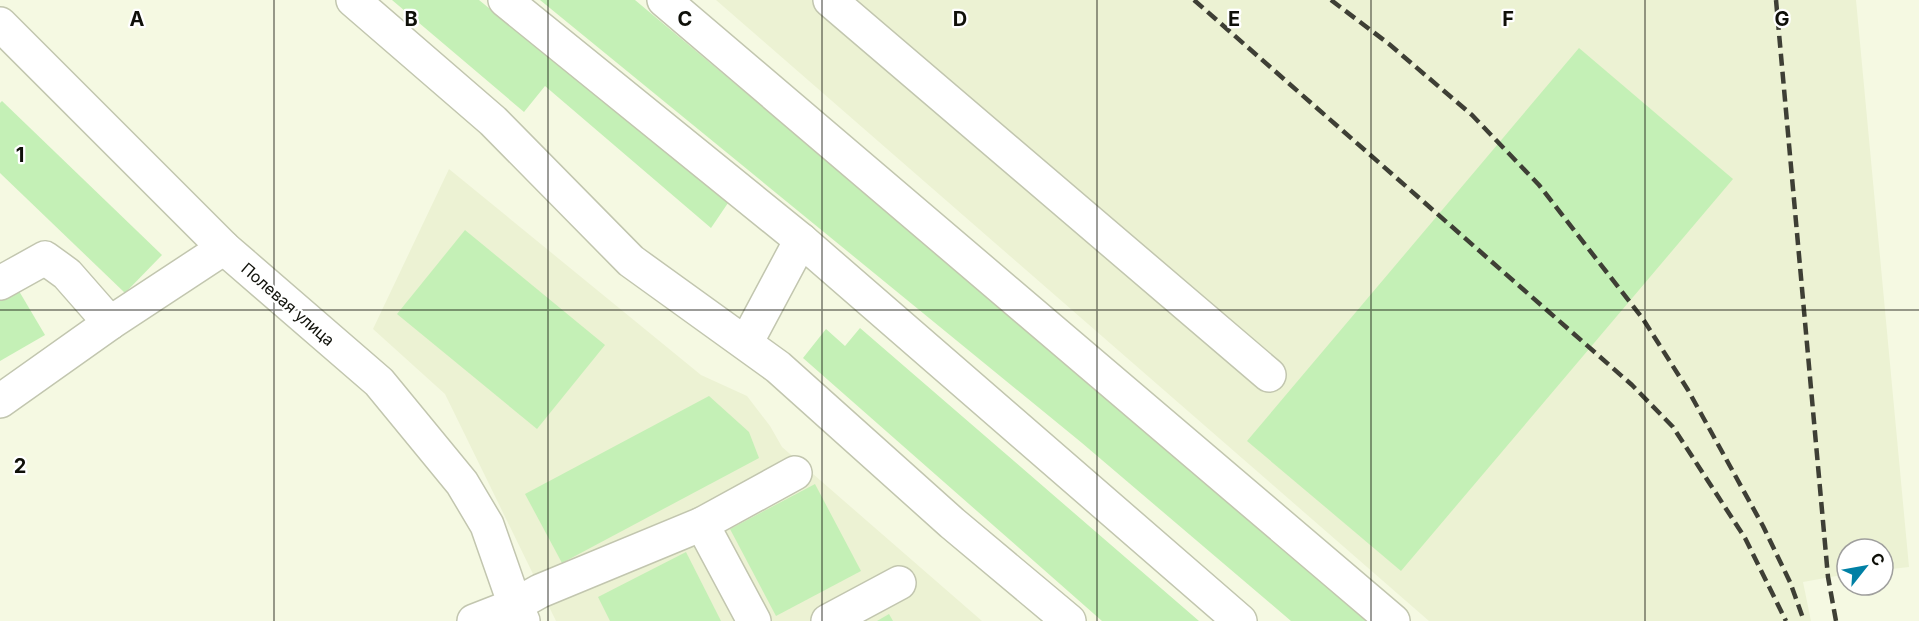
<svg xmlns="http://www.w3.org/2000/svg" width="1919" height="621" font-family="Inter,sans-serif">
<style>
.built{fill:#ecf2d3}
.building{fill:#c4f0b6}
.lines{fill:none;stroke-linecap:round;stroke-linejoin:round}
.minor-casing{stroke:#c2c6af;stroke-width:36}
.minor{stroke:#fff;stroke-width:33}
.rail{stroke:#3e3f35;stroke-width:4.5;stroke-dasharray:12 6;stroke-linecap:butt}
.grid{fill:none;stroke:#0f1009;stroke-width:1.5;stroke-opacity:0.55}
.labels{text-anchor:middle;stroke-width:4.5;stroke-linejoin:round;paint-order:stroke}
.street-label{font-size:16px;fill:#0f1009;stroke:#fff}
.grid-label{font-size:20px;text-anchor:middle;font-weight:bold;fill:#0f1009;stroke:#fff;stroke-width:4.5;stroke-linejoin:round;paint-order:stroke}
</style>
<rect width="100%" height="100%" fill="#f5f9e2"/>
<g class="built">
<polygon points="716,0 1856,0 1909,567 1883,570 1883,549 1847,549 1847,574 1803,582 1811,621 1429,621"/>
<polygon points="449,169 701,375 747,396 770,426 782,447 982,621 556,621 445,394 373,329"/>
</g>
<g class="building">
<polygon points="392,0 479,0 728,203 711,228 545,86 524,112"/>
<polygon points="540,0 635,0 1376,621 1291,621 1082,443"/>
<polygon points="1579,48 1733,179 1401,571 1247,441"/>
<polygon points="2,101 162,255 125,293 0,173 0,103"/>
<polygon points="465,230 605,345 537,429 397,314"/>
<polygon points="16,286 45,335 0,361 0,296"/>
<polygon points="860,328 1199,621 1102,621 803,358 826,329 845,346"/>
<polygon points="709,396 749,432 759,458 562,563 525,494"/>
<polygon points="815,484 861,571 776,616 730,529"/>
<polygon points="686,552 721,621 610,621 598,597"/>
<polygon points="889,614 893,621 877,621"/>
</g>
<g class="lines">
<g class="minor-casing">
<g id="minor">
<polyline points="353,0 493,121 631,261 778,367 952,523 1069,621"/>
<polyline points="505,0 801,240 1240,621"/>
<polyline points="664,0 1393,621"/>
<polyline points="830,0 1269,375"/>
<polyline points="0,24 224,248 379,382 462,483 487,525 515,605 523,621"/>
<polyline points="0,283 45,258 67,274 110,323 224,248"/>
<polyline points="746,343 801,240"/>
<polyline points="0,401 110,323"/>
<polyline points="702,524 754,621"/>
<polyline points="474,621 515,605 540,591 702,524 795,473"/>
<polyline points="828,621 899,583"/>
</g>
</g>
<use href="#minor" class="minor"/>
<g class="rail">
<polyline points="1194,0 1632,385 1673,427 1745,538 1786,621"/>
<polyline points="1331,0 1389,44 1472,115 1539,185 1643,319 1688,390 1763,526 1790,582 1804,621"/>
<polyline points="1776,0 1828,577 1836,621"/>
</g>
</g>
<path class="grid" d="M274,0V621M548,0V621M822,0V621M1097,0V621M1371,0V621M1645,0V621M0,310H1919"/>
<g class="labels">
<g class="street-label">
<text transform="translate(288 304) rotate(41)" y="6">Полевая улица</text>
</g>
</g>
<g class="grid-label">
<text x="137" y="26">A</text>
<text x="411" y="26">B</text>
<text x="685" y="26">C</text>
<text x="960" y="26">D</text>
<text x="1234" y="26">E</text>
<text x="1508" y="26">F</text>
<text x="1782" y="26">G</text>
<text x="20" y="162">1</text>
<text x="20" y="473">2</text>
</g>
<g transform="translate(1865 567) rotate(59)"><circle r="28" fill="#ffffff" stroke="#9f9f9d" stroke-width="1.5"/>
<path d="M0-4.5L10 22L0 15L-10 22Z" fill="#0080a5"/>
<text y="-9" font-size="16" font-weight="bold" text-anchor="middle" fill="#0f1009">С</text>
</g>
</svg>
